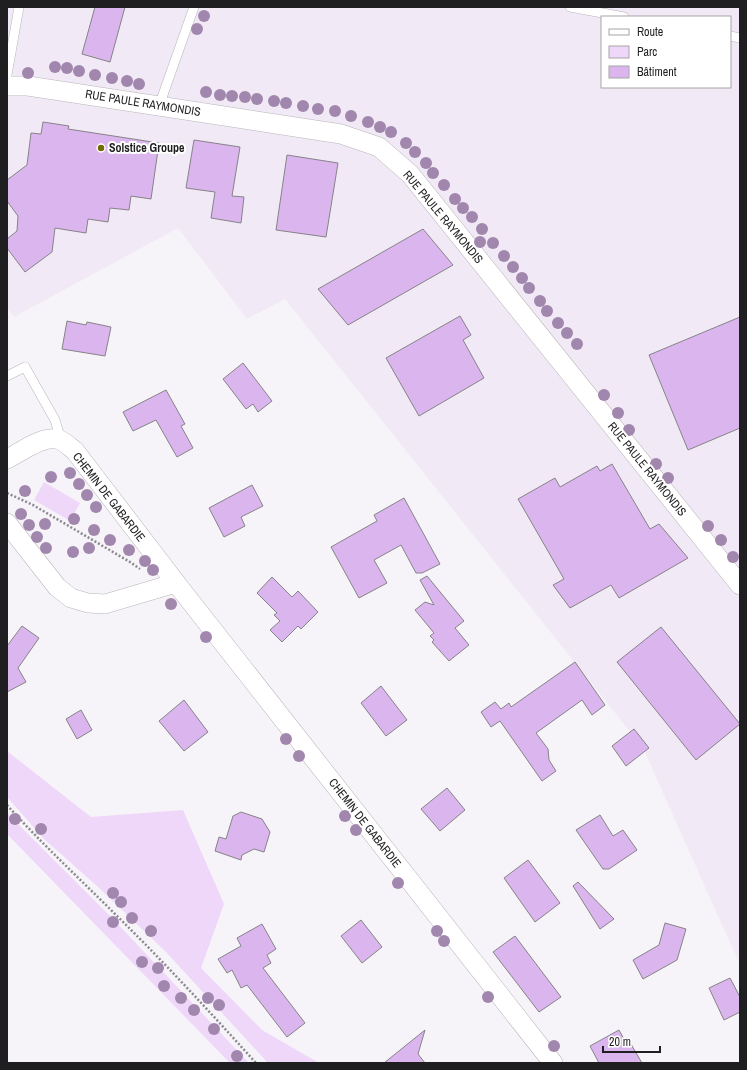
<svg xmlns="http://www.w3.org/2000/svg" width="747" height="1070" font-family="'Archivo Narrow',sans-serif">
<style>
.built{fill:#f1e9f5;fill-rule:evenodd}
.green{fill:#eed7f9}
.building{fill:#dbb6ee;stroke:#868388}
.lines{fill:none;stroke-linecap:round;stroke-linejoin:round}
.service-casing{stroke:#b8b5ba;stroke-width:10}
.minor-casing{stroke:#b8b5ba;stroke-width:20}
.path{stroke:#8b898d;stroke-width:2.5;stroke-dasharray:2 2;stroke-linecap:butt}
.service{stroke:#fff;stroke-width:9}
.minor{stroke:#fff;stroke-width:19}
.tree{fill:#a187ad}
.poi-dot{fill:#746c07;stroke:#fff;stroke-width:1.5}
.labels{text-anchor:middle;stroke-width:4;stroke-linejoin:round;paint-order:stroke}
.street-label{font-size:12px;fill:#1f1e20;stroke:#fff}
.poi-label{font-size:12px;font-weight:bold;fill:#1f1e20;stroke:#fff;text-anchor:start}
</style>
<rect width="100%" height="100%" fill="#f7f4f9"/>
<path class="built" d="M7,7H740V965L643,748L285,299L247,319L178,228L14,317L7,308ZM602,17H730V87H602Z"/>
<g class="green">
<polygon points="44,482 80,503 70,521 34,500"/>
<polygon points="7,751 91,817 183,810 224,904 201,968 262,1030 319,1063 268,1063 166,952 97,886 44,839 7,797"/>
<polygon points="7,813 113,919 249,1063 230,1063 7,834"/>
</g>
<g class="building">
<polygon points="95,7 125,7 110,62 82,54"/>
<polygon points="43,122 69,126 68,129 159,143 151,199 131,196 129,210 110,208 108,222 88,219 86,233 55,228 52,252 25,272 7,248 7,239 17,231 18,216 7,201 7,180 27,165 31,133 41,134"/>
<polygon points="194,140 240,147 232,196 244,197 241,223 211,218 215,192 186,188"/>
<polygon points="287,155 338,163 326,237 276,230"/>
<polygon points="423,229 453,265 348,325 318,289"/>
<polygon points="460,316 471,335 463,340 484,378 419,416 386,358"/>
<polygon points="740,317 740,428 688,450 649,355"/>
<polygon points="67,321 86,325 87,322 111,327 105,356 62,349"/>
<polygon points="243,363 272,401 258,412 253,404 246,409 223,379"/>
<polygon points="166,390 185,424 181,426 193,448 177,457 156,420 133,431 123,412"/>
<polygon points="612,464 650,529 659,524 688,558 619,598 611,585 570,608 553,585 564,579 518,499 555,478 560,487 597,466 600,471"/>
<polygon points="252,485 263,506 241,517 245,526 224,537 209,508"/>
<polygon points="404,498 440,564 422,573 416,573 401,545 374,560 387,583 359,598 331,547 377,521 374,515"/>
<polygon points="427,576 464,621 455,628 469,645 449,661 432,642 434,640 430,636 434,633 415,610 425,602 434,605 420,580"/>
<polygon points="272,577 292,597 298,591 318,612 301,629 298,626 282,642 270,630 280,621 274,615 277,613 257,593"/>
<polygon points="22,626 39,638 18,668 26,682 7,692 7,646"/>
<polygon points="661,627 740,724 696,760 617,662"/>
<polygon points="575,662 605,705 592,715 582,700 536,733 548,749 549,760 556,771 542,781 500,721 491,727 481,712 495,702 501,709 509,703 511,707"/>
<polygon points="381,686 407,720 386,736 361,703"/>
<polygon points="184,700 208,732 184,751 159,721"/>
<polygon points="81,710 92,730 77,739 66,719"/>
<polygon points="634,729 649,748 626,766 612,746"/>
<polygon points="447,788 465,810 440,831 421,809"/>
<polygon points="241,812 262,819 270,832 264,852 254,849 242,855 241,860 215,851 219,837 226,839 233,816"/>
<polygon points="600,815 613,836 623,830 637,850 609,869 603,869 576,830"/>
<polygon points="528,860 560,903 535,922 504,878"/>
<polygon points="578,882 614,919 600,929 573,886"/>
<polygon points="361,920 382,947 362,963 341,936"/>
<polygon points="665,923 686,929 677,960 643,979 633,960 659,945"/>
<polygon points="262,924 276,949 267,955 271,963 263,968 305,1023 287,1037 247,985 241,988 232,970 227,973 218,959 241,946 237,938"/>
<polygon points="515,936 561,997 539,1012 493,952"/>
<polygon points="730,978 740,997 740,1012 724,1020 709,988"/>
<polygon points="425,1030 418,1054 425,1063 384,1063"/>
<polygon points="619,1030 625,1041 628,1039 642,1063 599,1063 590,1046"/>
</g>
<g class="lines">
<g class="service-casing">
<g id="service">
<polyline points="570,7 624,17"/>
<polyline points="730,36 740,38"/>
<polyline points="7,75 19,7"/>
<polyline points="159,106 194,7"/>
<polyline points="7,376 25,367 55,420 61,440"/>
</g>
</g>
<g class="minor-casing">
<g id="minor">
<polyline points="7,86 28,86 341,134 379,147 410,174 740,585"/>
<path d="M7,459C21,452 44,434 60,440C65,442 70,447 75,451L176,583L553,1063"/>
<polyline points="7,523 57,587 71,598 88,603 105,604 176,583"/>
</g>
</g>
<g class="path">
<polyline points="7,493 33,505 130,562 140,569"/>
<path d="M7,805C41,843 78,877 114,913C163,961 210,1012 256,1063"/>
</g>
<use href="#service" class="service"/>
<use href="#minor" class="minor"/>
</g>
<g class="tree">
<circle cx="204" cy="16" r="6"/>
<circle cx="197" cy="29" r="6"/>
<circle cx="55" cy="67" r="6"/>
<circle cx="67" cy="68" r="6"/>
<circle cx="79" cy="71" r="6"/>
<circle cx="28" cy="73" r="6"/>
<circle cx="95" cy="75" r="6"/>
<circle cx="112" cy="78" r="6"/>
<circle cx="127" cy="81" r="6"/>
<circle cx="139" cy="84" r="6"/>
<circle cx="206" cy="92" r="6"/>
<circle cx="220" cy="95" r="6"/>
<circle cx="232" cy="96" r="6"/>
<circle cx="245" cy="97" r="6"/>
<circle cx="257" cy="99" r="6"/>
<circle cx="274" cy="101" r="6"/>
<circle cx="286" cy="103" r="6"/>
<circle cx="303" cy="106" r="6"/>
<circle cx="318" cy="109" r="6"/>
<circle cx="335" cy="111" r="6"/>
<circle cx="351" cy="116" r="6"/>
<circle cx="368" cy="122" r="6"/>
<circle cx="380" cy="127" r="6"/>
<circle cx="391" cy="132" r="6"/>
<circle cx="406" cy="143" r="6"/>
<circle cx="415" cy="152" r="6"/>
<circle cx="426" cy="163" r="6"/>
<circle cx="433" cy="173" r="6"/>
<circle cx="444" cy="185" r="6"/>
<circle cx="455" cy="199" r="6"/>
<circle cx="463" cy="208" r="6"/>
<circle cx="472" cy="217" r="6"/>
<circle cx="482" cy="229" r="6"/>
<circle cx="480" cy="242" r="6"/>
<circle cx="493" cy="243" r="6"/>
<circle cx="504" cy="256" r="6"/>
<circle cx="513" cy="267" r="6"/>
<circle cx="522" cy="278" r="6"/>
<circle cx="529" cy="288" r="6"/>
<circle cx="540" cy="301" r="6"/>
<circle cx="547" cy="311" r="6"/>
<circle cx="558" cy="323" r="6"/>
<circle cx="567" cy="333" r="6"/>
<circle cx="577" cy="344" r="6"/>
<circle cx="604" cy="395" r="6"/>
<circle cx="618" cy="413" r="6"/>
<circle cx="629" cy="430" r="6"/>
<circle cx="656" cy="464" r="6"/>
<circle cx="70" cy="473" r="6"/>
<circle cx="51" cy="477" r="6"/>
<circle cx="668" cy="478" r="6"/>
<circle cx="79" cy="484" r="6"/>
<circle cx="25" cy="491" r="6"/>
<circle cx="87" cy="495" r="6"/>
<circle cx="96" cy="507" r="6"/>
<circle cx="21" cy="514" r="6"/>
<circle cx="74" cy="519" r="6"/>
<circle cx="45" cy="524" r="6"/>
<circle cx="29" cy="525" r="6"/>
<circle cx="708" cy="526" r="6"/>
<circle cx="94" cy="530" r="6"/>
<circle cx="37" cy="537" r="6"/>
<circle cx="110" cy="540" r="6"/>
<circle cx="721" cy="540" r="6"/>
<circle cx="46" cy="548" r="6"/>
<circle cx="89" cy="548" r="6"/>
<circle cx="129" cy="550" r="6"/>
<circle cx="73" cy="552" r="6"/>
<circle cx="733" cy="557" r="6"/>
<circle cx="145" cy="561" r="6"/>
<circle cx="153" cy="570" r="6"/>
<circle cx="171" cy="604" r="6"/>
<circle cx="206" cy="637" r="6"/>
<circle cx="286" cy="739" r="6"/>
<circle cx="299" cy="756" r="6"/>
<circle cx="345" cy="816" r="6"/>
<circle cx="15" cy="819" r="6"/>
<circle cx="41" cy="829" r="6"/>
<circle cx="356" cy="830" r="6"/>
<circle cx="398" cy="883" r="6"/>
<circle cx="113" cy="893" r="6"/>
<circle cx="121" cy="902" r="6"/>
<circle cx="132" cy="918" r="6"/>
<circle cx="113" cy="922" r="6"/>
<circle cx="151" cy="931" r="6"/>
<circle cx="437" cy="931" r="6"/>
<circle cx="444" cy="941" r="6"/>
<circle cx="142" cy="962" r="6"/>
<circle cx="158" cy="968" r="6"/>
<circle cx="164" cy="986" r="6"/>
<circle cx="488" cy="997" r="6"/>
<circle cx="181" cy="998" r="6"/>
<circle cx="208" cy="998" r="6"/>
<circle cx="219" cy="1005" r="6"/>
<circle cx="194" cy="1010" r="6"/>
<circle cx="214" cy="1029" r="6"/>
<circle cx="554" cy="1046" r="6"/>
<circle cx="237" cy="1056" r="6"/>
</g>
<circle class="poi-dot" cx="101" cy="148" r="4"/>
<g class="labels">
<g class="street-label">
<text transform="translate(143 103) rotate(9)" y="4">RUE PAULE RAYMONDIS</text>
<text transform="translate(443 217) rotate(50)" y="4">RUE PAULE RAYMONDIS</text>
<text transform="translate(647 469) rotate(51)" y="4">RUE PAULE RAYMONDIS</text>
<text transform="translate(109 497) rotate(52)" y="4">CHEMIN DE GABARDIE</text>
<text transform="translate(365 823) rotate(52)" y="4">CHEMIN DE GABARDIE</text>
</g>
<g class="poi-label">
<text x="109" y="152">Solstice Groupe</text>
</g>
</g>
<rect width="747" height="1070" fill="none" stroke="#1f1e20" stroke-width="16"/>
<rect x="601" y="16" width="130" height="72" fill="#ffffff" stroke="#a5a5a6"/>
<rect x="609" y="29" width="20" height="6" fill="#ffffff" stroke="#a5a5a6"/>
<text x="637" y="36" font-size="12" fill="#1f1e20">Route</text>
<rect x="609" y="46" width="20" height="12" fill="#eed7f9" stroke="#a5a5a6"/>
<text x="637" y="56" font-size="12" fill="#1f1e20">Parc</text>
<rect x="609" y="66" width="20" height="12" fill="#dbb6ee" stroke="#a5a5a6"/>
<text x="637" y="76" font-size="12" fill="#1f1e20">Bâtiment</text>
<path d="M603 1046v6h57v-6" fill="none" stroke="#1f1e20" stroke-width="2"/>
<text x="609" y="1046" font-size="12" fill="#1f1e20" stroke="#ffffff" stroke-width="3" paint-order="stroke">20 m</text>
</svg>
